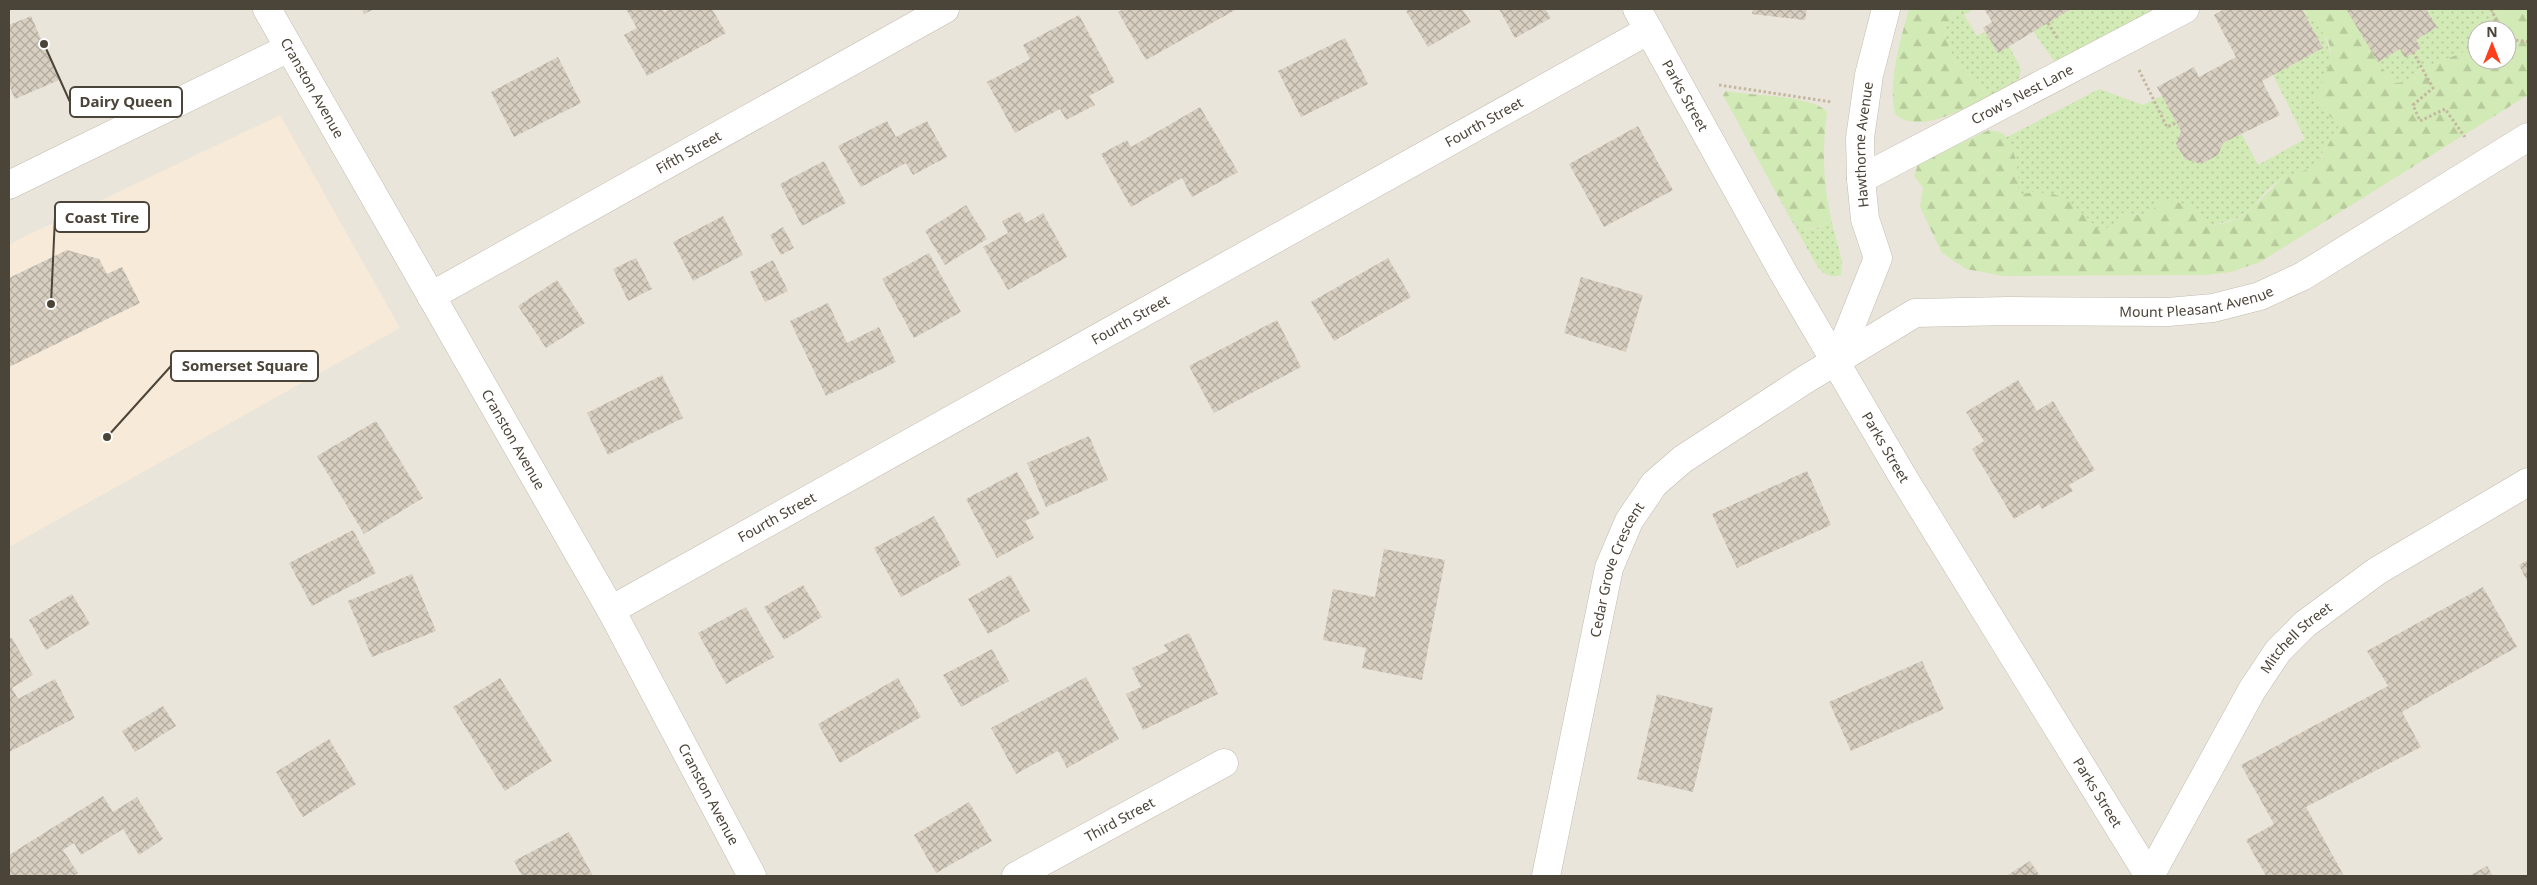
<svg xmlns="http://www.w3.org/2000/svg" width="2537" height="885" font-family="'Noto Sans',sans-serif">
<style>
.residential{fill:#eae5da;fill-rule:evenodd}
.commercial{fill:#f7ead8}
.grass{fill:url(#grass-dots)}
.forest{fill:url(#forest-firs)}
.building{fill:url(#building-cross-hatch)}
.lines{fill:none;stroke-linecap:round;stroke-linejoin:round}
.minor-casing{stroke:#c2bbae;stroke-width:29}
.path{stroke:#c4b79f;stroke-width:3;stroke-dasharray:2.5 2.5;stroke-linecap:butt}
.minor{stroke:#fff;stroke-width:28}
.labels{text-anchor:middle;stroke-width:4;stroke-linejoin:round;paint-order:stroke}
.street-label{font-size:14px;fill:#4b4439;stroke:#fff}
.leader{fill:none;stroke:#4b4439;stroke-width:2}
.callout-dot{fill:#4b4439;stroke:#fff;stroke-width:2}
.callout{fill:#fff;stroke:#4b4439;stroke-width:2}
.callout-label{font-size:15px;text-anchor:middle;font-weight:bold;fill:#4b4439}
</style>
<defs>
<pattern id="grass-dots" width="8" height="8" patternUnits="userSpaceOnUse" patternTransform="scale(1.25)"><rect width="8" height="8" fill="#d2eab5"/><path d="M2 2h.1M6 6h.1" fill="none" stroke="#b6ca9c" stroke-width="1.8" stroke-linecap="round"/></pattern>
<pattern id="forest-firs" width="22" height="20" patternUnits="userSpaceOnUse" patternTransform="scale(1.25)"><rect width="22" height="20" fill="#d2eab5"/><path d="M5 1l3.5 6h-7zM16 11l3.5 6h-7z" fill="#b6ca9c"/></pattern>
<pattern id="building-cross-hatch" width="8" height="8" patternUnits="userSpaceOnUse" patternTransform="scale(1.25)"><rect width="8" height="8" fill="#d8cfc1"/><path d="M0 0l8 8M0 8l8-8" fill="none" stroke="#b1aa9e"/></pattern>
</defs>
<rect width="100%" height="100%" fill="#f6f3ec"/>
<path class="residential" d="M9,9H2528V876H9ZM2477,30H2507V60H2477Z"/>
<polygon class="commercial" points="280,115 400,328 9,547 9,244"/>
<g class="grass">
<path d="M1960,9H1974L1964,15L1977,36L1985,32L1998,53L2009,46L2021,69L2019,79L1986,98C1980,71 1967,82 1958,66C1952,56 1949,44 1943,33L1948,23Z"/>
<polygon points="2071,9 2155,9 2156,10 2055,62 2033,31"/>
<path d="M2302,9L2324,33L2332,59L2321,109L2340,125L2315,165L2301,174H2287L2266,191L2253,207L2236,219L2210,226L2195,206L2156,208L2145,216L2122,213L2112,227L2098,230L2088,219L2033,192L2017,196C2019,172 2018,158 2005,138L2099,89L2143,105L2162,96L2181,131L2176,144L2185,159L2201,163L2223,143L2241,133L2258,165L2305,139L2273,75L2323,48Z"/>
<polygon points="2359,9 2504,9 2490,23 2489,30 2477,30 2477,47 2421,69 2412,81 2395,83 2383,69 2371,43"/>
<path d="M1780,200L1806,229C1816,228 1825,228 1831,219L1842,262L1841,275C1831,278 1826,275 1819,269Z"/>
</g>
<g class="forest">
<path d="M1909,9H1960L1948,23L1943,33C1949,44 1952,56 1958,66C1967,82 1980,71 1986,98C1964,109 1917,135 1895,114C1888,81 1900,41 1909,9Z"/>
<path d="M2304,9H2359L2371,43L2383,69L2395,83L2412,81L2421,69L2477,47V60H2507V30H2489L2490,23L2504,9H2528V95L2260,262L2231,272L2207,275L2004,276L1966,269L1942,253L1920,207L1923,188L1914,176L1919,162L1989,130L2003,133C2018,157 2019,167 2018,195C2060,186 2071,201 2098,229L2112,227L2122,213L2145,216L2164,200L2195,206L2210,226C2218,224 2229,223 2237,219C2253,210 2272,187 2287,174C2319,174 2324,148 2340,125L2321,109L2316,99C2322,76 2341,56 2323,33C2317,24 2309,19 2304,9Z"/>
<path d="M1726,91C1751,96 1812,95 1827,112C1822,148 1823,184 1831,219L1827,225L1806,229L1780,200L1723,95Z"/>
</g>
<g class="building">
<polygon points="362,9 374,9 364,14"/>
<polygon points="626,9 663,9 664,12 670,9 712,9 726,33 647,76 624,35 637,28"/>
<polygon points="1124,9 1237,9 1146,60 1118,12"/>
<polygon points="1409,9 1462,9 1471,22 1428,47 1406,11"/>
<polygon points="1499,9 1545,9 1551,18 1515,38"/>
<polygon points="1753,9 1807,9 1805,20 1752,14"/>
<polygon points="1984,9 2071,9 1998,53 1983,28 1992,22"/>
<polygon points="2224,9 2302,9 2323,48 2262,81 2280,115 2223,143 2218,155 2201,164 2185,159 2176,144 2181,131 2157,87 2194,67 2199,77 2236,57 2214,15"/>
<polygon points="2346,9 2426,9 2437,27 2416,40 2421,48 2405,58 2400,49 2378,62"/>
<polygon points="1079,15 1115,82 1089,96 1095,105 1066,120 1060,109 1015,133 987,82 1030,59 1023,45"/>
<polygon points="31,16 59,80 15,99 9,85 9,25"/>
<polygon points="1345,38 1368,84 1301,117 1278,71"/>
<polygon points="558,57 581,103 514,137 491,92"/>
<polygon points="1200,107 1238,172 1192,197 1182,178 1131,207 1101,154 1127,140 1131,147"/>
<polygon points="887,121 896,137 927,121 947,157 913,175 906,163 861,187 838,146"/>
<polygon points="1638,126 1673,190 1604,227 1569,164"/>
<polygon points="824,161 846,203 802,226 780,184"/>
<polygon points="966,205 987,239 945,265 925,231"/>
<polygon points="1020,212 1026,223 1043,213 1067,257 1008,290 983,247 1008,233 1002,221"/>
<polygon points="723,216 743,255 693,281 673,242"/>
<polygon points="783,227 794,248 781,255 770,235"/>
<polygon points="67,250 99,259 107,274 122,267 140,303 9,367 9,278"/>
<polygon points="929,253 961,312 914,338 882,279"/>
<polygon points="636,258 652,289 628,301 613,269"/>
<polygon points="1388,258 1411,297 1334,341 1311,302"/>
<polygon points="773,260 788,291 765,302 750,272"/>
<polygon points="1581,277 1643,295 1626,352 1564,333"/>
<polygon points="557,280 585,323 546,348 518,306"/>
<polygon points="828,303 847,343 879,327 896,362 826,396 790,321"/>
<polygon points="1277,320 1301,367 1214,413 1189,366"/>
<polygon points="662,375 683,418 608,455 587,413"/>
<polygon points="2018,380 2037,411 2053,401 2095,470 2069,485 2073,491 2042,509 2039,504 2014,519 1972,449 1984,441 1966,412"/>
<polygon points="376,421 423,498 364,534 317,456"/>
<polygon points="1089,436 1108,480 1046,507 1027,463"/>
<polygon points="1807,471 1831,525 1737,568 1712,514"/>
<polygon points="1017,472 1040,514 1025,521 1034,538 997,558 966,499"/>
<polygon points="934,516 961,565 901,597 874,548"/>
<polygon points="353,530 376,573 312,606 289,563"/>
<polygon points="1384,549 1445,560 1422,680 1362,668 1366,648 1323,640 1333,589 1375,597"/>
<polygon points="2528,560 2528,583 2519,565"/>
<polygon points="412,574 436,631 372,657 348,601"/>
<polygon points="1010,575 1030,611 988,634 968,599"/>
<polygon points="803,585 822,617 784,640 764,607"/>
<polygon points="2483,587 2517,647 2402,712 2421,747 2306,807 2344,876 2266,876 2246,840 2274,824 2241,765 2388,686 2367,651"/>
<polygon points="72,594 90,624 46,650 29,620"/>
<polygon points="746,607 774,657 726,684 698,633"/>
<polygon points="1189,633 1218,694 1143,730 1126,694 1141,687 1132,668 1168,651 1164,645"/>
<polygon points="12,638 33,675 12,688 18,699 55,679 75,718 9,752 9,639"/>
<polygon points="992,649 1009,681 961,707 943,675"/>
<polygon points="1922,661 1944,709 1851,751 1829,702"/>
<polygon points="1086,677 1119,739 1067,768 1058,751 1016,774 991,728"/>
<polygon points="500,678 552,761 505,791 453,707"/>
<polygon points="898,678 921,717 840,763 818,724"/>
<polygon points="1657,694 1713,708 1693,792 1637,779"/>
<polygon points="163,706 176,726 135,752 122,731"/>
<polygon points="329,739 356,784 303,817 276,772"/>
<polygon points="103,796 113,812 137,797 163,839 139,855 123,829 81,855 74,843 63,850 78,873 73,876 9,876 9,855"/>
<polygon points="969,802 992,841 936,873 914,835"/>
<polygon points="569,832 593,876 522,876 514,861"/>
<polygon points="2030,861 2040,876 2006,876"/>
<polygon points="2487,866 2493,876 2469,876"/>
</g>
<g class="lines">
<g class="minor-casing">
<g id="minor">
<path id="s1" d="M267,9L611,610L752,876"/>
<path id="s2" d="M1637,9L1784,274L1903,477L2149,876"/>
<path id="s3" d="M1861,179L2185,9"/>
<polyline points="9,185 289,48"/>
<path id="s4" d="M431,296L945,9"/>
<path id="s5" d="M1836,363L1878,258L1865,219L1861,179L1860,138L1869,75L1886,9"/>
<path id="s6" d="M611,610L1649,30"/>
<path id="s7" d="M1016,876L1224,763"/>
<path id="s8" d="M1546,876L1609,568L1629,521L1654,484L1683,459L1806,379L1915,313L2009,311L2168,312L2213,308L2260,296L2303,276L2528,137"/>
<path id="s9" d="M2150,876L2252,690L2278,651L2305,624L2377,571L2528,482"/>
</g>
</g>
<g class="path">
<polyline points="2491,9 2501,30"/>
<polyline points="2048,23 2058,39"/>
<polyline points="2507,36 2514,40 2528,42"/>
<polyline points="2413,52 2433,88 2413,105 2420,121 2445,109 2465,137"/>
<polyline points="2139,70 2167,127 2176,123"/>
<polyline points="1719,85 1832,102"/>
</g>
<use href="#minor" class="minor"/>
</g>
<g class="labels">
<g class="street-label">
<text dy="5" stroke="none"><textPath href="#s1" startOffset="91">Cranston Avenue</textPath></text>
<text dy="5" stroke="none"><textPath href="#s3" startOffset="182">Crow's Nest Lane</textPath></text>
<text dy="5" stroke="none"><textPath href="#s2" startOffset="99">Parks Street</textPath></text>
<text dy="5" stroke="none"><textPath href="#s6" startOffset="1000">Fourth Street</textPath></text>
<text dy="5" stroke="none"><textPath href="#s5" startOffset="229">Hawthorne Avenue</textPath></text>
<text dy="5" stroke="none"><textPath href="#s4" startOffset="295">Fifth Street</textPath></text>
<text dy="5" stroke="none"><textPath href="#s8" startOffset="1005">Mount Pleasant Avenue</textPath></text>
<text dy="5" stroke="none"><textPath href="#s6" startOffset="595">Fourth Street</textPath></text>
<text dy="5" stroke="none"><textPath href="#s1" startOffset="496">Cranston Avenue</textPath></text>
<text dy="5" stroke="none"><textPath href="#s2" startOffset="504">Parks Street</textPath></text>
<text dy="5" stroke="none"><textPath href="#s6" startOffset="190">Fourth Street</textPath></text>
<text dy="5" stroke="none"><textPath href="#s8" startOffset="315">Cedar Grove Crescent</textPath></text>
<text dy="5" stroke="none"><textPath href="#s9" startOffset="281">Mitchell Street</textPath></text>
<text dy="5" stroke="none"><textPath href="#s2" startOffset="909">Parks Street</textPath></text>
<text dy="5" stroke="none"><textPath href="#s1" startOffset="901">Cranston Avenue</textPath></text>
<text dy="5" stroke="none"><textPath href="#s7" startOffset="118">Third Street</textPath></text>
</g>
</g>
<path class="leader" d="M44 44L70 102M51 304L55 217M107 437L171 366"/>
<g class="callout-dot">
<circle cx="44" cy="44" r="5"/>
<circle cx="51" cy="304" r="5"/>
<circle cx="107" cy="437" r="5"/>
</g>
<g class="callout">
<rect x="70" y="87" width="112" height="30" rx="5"/>
<rect x="55" y="202" width="94" height="30" rx="5"/>
<rect x="171" y="351" width="147" height="30" rx="5"/>
</g>
<g class="callout-label">
<text x="126" y="107">Dairy Queen</text>
<text x="102" y="223">Coast Tire</text>
<text x="245" y="371">Somerset Square</text>
</g>
<rect width="2537" height="885" fill="none" stroke="#4b4439" stroke-width="20"/>
<g transform="translate(2492 45)"><circle r="24" fill="#ffffff" stroke="#b7b4b0"/>
<path d="M0-4L9 19L0 12L-9 19Z" fill="#fc3f1d"/>
<text y="-8" font-size="14" font-weight="bold" text-anchor="middle" fill="#4b4439">N</text>
</g>
</svg>
